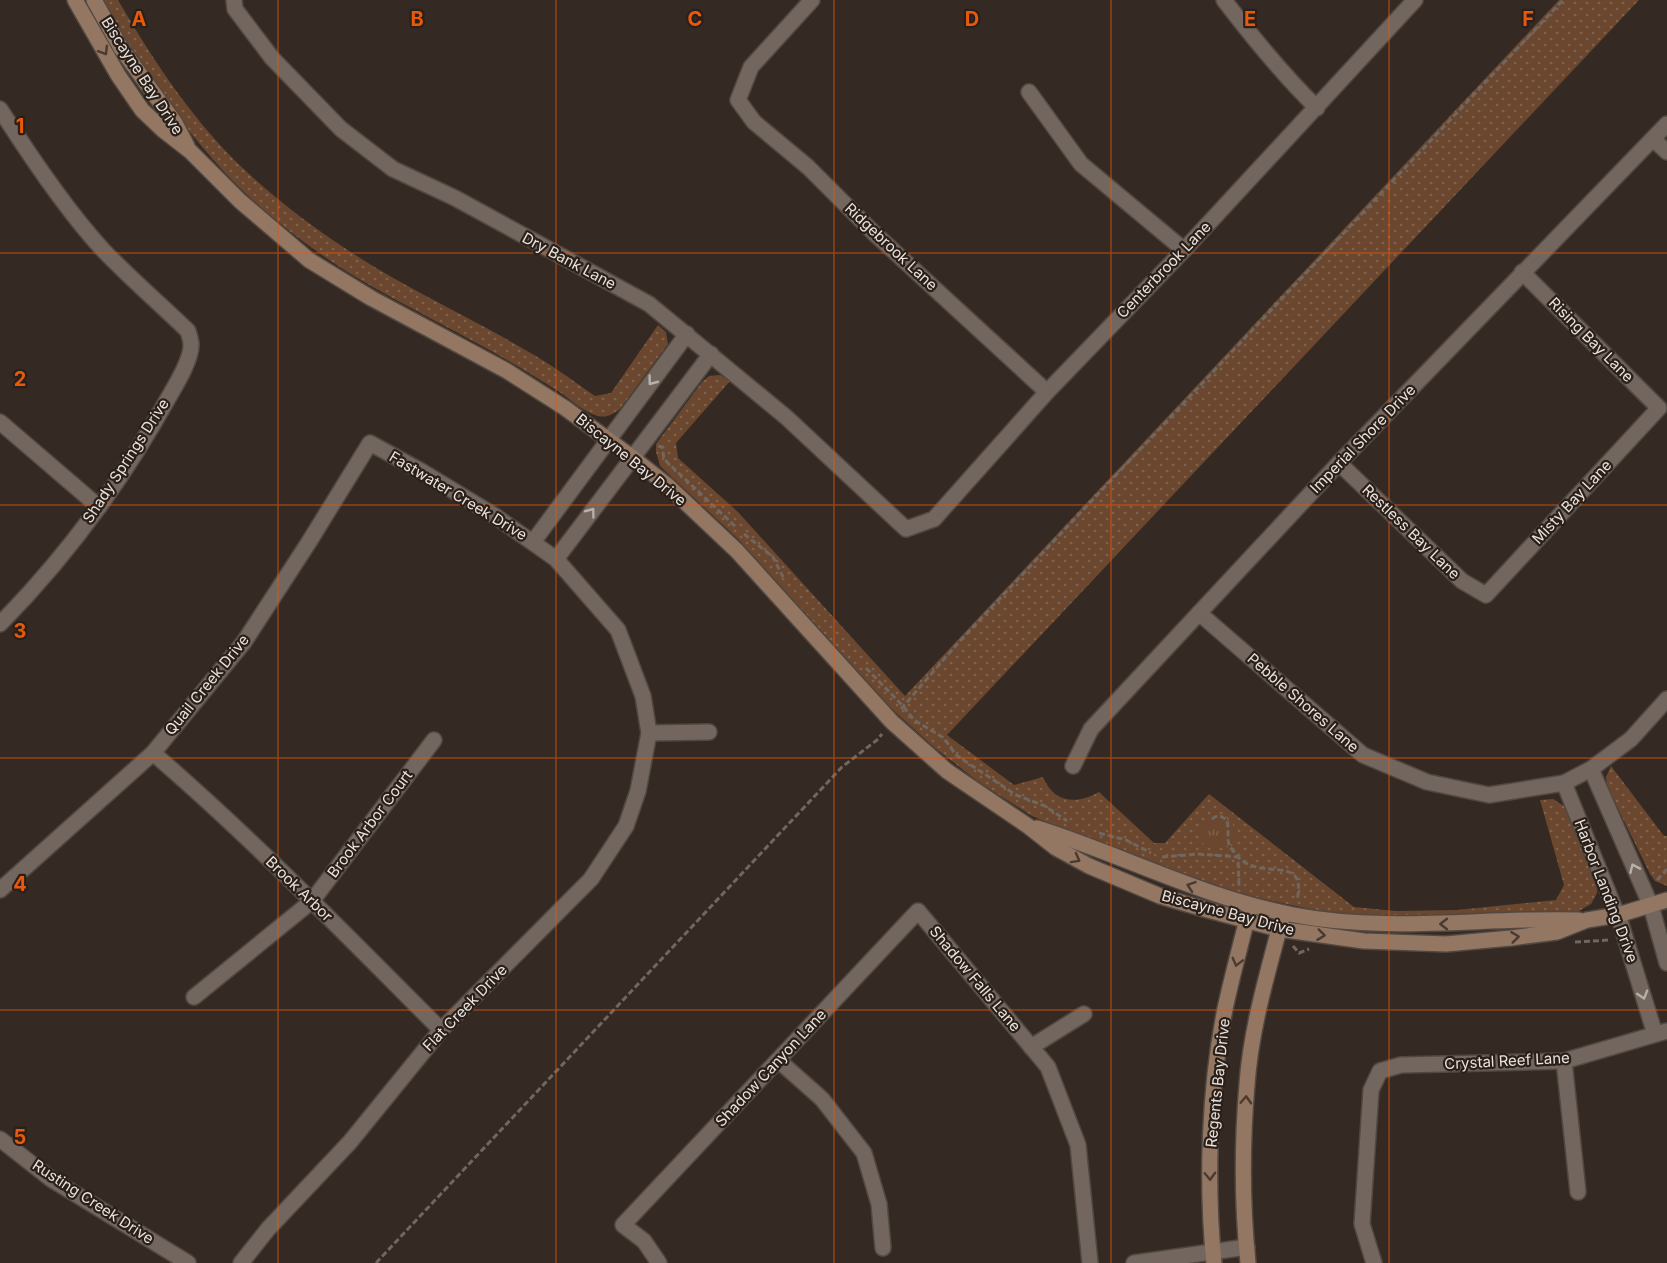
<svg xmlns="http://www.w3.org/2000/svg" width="1667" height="1263" font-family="Inter,sans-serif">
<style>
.grass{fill:url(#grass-dots)}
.park{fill:url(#park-tufts)}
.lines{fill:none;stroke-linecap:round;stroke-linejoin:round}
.street-casing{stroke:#514842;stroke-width:18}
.secondary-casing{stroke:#514842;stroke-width:18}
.path{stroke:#706761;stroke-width:3;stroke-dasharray:6 3;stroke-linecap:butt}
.street{stroke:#72665e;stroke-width:15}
.secondary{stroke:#937763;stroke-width:15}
.oneway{stroke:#4a3a2f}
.oneway2{stroke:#b9b0aa}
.grid{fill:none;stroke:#e8590c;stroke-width:1.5;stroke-opacity:0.55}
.labels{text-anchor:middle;stroke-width:4.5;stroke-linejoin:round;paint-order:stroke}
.street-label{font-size:15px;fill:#e9e2dd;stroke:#2a2019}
.grid-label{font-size:20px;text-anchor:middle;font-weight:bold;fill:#e8590c;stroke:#2a2019;stroke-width:4.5;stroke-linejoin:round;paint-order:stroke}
</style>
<defs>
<pattern id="grass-dots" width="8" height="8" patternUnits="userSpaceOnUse" patternTransform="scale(1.5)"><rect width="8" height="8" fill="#6a472e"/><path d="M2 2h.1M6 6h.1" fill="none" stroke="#7f614c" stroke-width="1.8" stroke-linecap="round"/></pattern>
<pattern id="park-tufts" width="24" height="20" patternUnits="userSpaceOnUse" patternTransform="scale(1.5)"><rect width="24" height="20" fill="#6a472e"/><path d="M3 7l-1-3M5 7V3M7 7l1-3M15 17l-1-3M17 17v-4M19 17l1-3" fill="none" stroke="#7f614c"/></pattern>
</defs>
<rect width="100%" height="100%" fill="#342a23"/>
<g class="grass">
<path d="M104,0H118C154,62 195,124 248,173C285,207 326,237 368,263C420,295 475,320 527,351C551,364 573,381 595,396L611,393L658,325L666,332L668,344L620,409C612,415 605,419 595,415C583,411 571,400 561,393C546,383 530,374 514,364C463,334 410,309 359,279C322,257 288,231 256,203C199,152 138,68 104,0Z"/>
<path d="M1559,0H1639L947,735L1014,785L1043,777C1054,803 1076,805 1099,792L1154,843H1165L1209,794L1354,907L1396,911L1457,910L1556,900L1564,885L1540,800L1553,799L1564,806L1597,879V893L1591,904L1577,912L1441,919L1389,918L1325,912L1267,900L1188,880L1100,845L1032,816L980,783L935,748L893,710L737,538L660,466L656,452V444L702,382L709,376L720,375L730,381L676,443L678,458L738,512L905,696Z"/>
<polygon points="1611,766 1664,836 1667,836 1667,886 1655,881 1650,874 1607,786 1606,777"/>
</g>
<path class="park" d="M1214,813L1226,815L1233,824L1235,845C1223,850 1214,847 1202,843L1200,831Z"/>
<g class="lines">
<g class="street-casing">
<g id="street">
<polyline points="234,0 235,9 272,58 341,129 393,169 455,198 649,304 786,417 906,529 934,519 1047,392 1184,250 1415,0"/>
<polyline points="812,0 751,67 738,100 754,122 808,167 874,233 1047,392"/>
<path d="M1224,0C1253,38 1282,74 1317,108"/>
<polyline points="1029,92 1081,164 1184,250"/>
<path d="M0,109C30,156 66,210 104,251C131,279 160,304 188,331C189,335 191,340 191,344C192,358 177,383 170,395C124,478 67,556 0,624"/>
<polyline points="1653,139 1667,152"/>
<polyline points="0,422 99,507"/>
<polyline points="1339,463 1462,581 1486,595 1659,408 1522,272"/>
<polyline points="533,542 687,334"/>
<polyline points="556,559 711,354"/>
<polyline points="1199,613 1363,755 1427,782 1489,795 1564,783 1591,769 1631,739 1667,699"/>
<polyline points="649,733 709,732"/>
<path d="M153,753C254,840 347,936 441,1030"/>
<polyline points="1073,766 1091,729 1339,463 1667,124"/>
<polyline points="1591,769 1651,906 1667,963"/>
<polyline points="1564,783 1621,924 1655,1034"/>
<polyline points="0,890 153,753 244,642 309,542 370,443 421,471 495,516 556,559 618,630 643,696 649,733 638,791 626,826 591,879 441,1030 350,1142 268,1229 241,1263"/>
<polyline points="194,997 312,901 434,740"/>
<polyline points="1031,1047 1084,1014"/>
<polyline points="778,1060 822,1099 864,1153 879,1204 883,1248"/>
<polyline points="1564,1061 1578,1192"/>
<polyline points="0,1139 51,1179 188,1263"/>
<polyline points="659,1263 644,1241 623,1225 918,911 1048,1067 1078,1145 1090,1263"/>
<polyline points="1134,1263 1247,1247"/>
<polyline points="1374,1263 1362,1224 1371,1090 1380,1071 1401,1065 1564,1061 1667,1031"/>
</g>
</g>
<g class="secondary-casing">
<g id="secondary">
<polyline points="75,0 118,75 142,110 163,130 190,151 240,201 309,260 371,298 507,371 565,408 633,458 667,485 737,551 892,722 947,771 1028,826 1056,848 1089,866 1160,896 1204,909 1279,929 1364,941 1446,944 1511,938 1557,932 1587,920 1618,915 1667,900"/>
<polyline points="94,0 121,48 175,123 187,146"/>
<path d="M1037,828C1123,855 1204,898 1294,915C1389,933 1484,917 1579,920"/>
<path d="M1214,1263C1206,1183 1209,1088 1225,1009C1232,976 1241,944 1249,911"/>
<path d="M1248,1263C1242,1204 1242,1143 1247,1084C1251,1029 1267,975 1281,922"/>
</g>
</g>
<g class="path">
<polyline points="658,446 662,447 664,459 669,464 737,528"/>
<polyline points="744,534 773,557 783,577"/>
<polyline points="866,668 903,706 914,720 944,738 956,755 1016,795 1045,806 1067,821"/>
<polyline points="901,709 958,643 1563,0"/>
<path d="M1212,819C1218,814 1221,816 1227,820C1229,828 1227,838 1229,844C1229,847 1232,849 1234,852C1257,886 1308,849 1297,901"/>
<polyline points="1099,833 1126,840 1151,853"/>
<polyline points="1162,857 1198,854 1238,857 1239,886"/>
<polyline points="1657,880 1667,869"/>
<polyline points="1575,942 1610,940"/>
<polyline points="1293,946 1299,953 1309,949"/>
<polyline points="376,1263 842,767 877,740 882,734"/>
</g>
<use href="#street" class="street"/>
<use href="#secondary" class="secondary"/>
</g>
<defs><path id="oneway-chevron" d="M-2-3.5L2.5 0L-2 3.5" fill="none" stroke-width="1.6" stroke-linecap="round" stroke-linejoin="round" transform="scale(1.5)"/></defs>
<g class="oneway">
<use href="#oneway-chevron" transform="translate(104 51) rotate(59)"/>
<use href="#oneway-chevron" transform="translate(1076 859) rotate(29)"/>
<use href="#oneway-chevron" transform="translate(1191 886) rotate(-161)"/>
<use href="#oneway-chevron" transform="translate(1444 924) rotate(180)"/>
<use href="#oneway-chevron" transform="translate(1321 935) rotate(7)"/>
<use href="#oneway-chevron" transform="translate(1515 937) rotate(-7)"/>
<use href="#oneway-chevron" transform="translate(1237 962) rotate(104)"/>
<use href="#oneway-chevron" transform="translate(1246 1100) rotate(-87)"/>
<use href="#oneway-chevron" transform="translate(1210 1176) rotate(88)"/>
</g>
<g class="oneway2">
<use href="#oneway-chevron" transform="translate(652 381) rotate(127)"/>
<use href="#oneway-chevron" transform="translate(591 512) rotate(-53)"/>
<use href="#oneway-chevron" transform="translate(1634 868) rotate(-114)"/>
<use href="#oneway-chevron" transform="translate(1643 995) rotate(73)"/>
</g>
<path class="grid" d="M278,0V1263M556,0V1263M834,0V1263M1111,0V1263M1389,0V1263M0,253H1667M0,505H1667M0,758H1667M0,1010H1667"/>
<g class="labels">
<g class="street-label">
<text transform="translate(142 76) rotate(57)" y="5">Biscayne Bay Drive</text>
<text transform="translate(891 247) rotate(43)" y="5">Ridgebrook Lane</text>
<text transform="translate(569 261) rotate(28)" y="5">Dry Bank Lane</text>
<text transform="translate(1164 270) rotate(-46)" y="5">Centerbrook Lane</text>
<text transform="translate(1591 340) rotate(45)" y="5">Rising Bay Lane</text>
<text transform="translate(1363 439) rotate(-46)" y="5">Imperial Shore Drive</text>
<text transform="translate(631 460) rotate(39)" y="5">Biscayne Bay Drive</text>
<text transform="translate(126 461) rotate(-57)" y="5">Shady Springs Drive</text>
<text transform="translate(458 496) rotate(31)" y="5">Fastwater Creek Drive</text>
<text transform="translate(1572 502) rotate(-47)" y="5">Misty Bay Lane</text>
<text transform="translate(1411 532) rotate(44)" y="5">Restless Bay Lane</text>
<text transform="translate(207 685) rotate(-51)" y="5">Quail Creek Drive</text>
<text transform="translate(1303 703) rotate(41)" y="5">Pebble Shores Lane</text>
<text transform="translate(370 824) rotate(-53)" y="5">Brook Arbor Court</text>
<text transform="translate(299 889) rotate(44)" y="5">Brook Arbor</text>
<text transform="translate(1606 891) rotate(69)" y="5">Harbor Landing Drive</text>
<text transform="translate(1228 913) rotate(15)" y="5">Biscayne Bay Drive</text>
<text transform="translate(975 979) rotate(50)" y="5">Shadow Falls Lane</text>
<text transform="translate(465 1008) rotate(-46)" y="5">Flat Creek Drive</text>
<text transform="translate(1507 1061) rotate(-3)" y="5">Crystal Reef Lane</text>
<text transform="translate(771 1068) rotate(-47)" y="5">Shadow Canyon Lane</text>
<text transform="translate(1218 1083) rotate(-84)" y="5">Regents Bay Drive</text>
<text transform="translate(93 1202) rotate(33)" y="5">Rusting Creek Drive</text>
</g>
</g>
<g class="grid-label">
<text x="139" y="26">A</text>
<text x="417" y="26">B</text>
<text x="695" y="26">C</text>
<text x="972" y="26">D</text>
<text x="1250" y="26">E</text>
<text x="1528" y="26">F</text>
<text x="20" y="133">1</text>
<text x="20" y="386">2</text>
<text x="20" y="638">3</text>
<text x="20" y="891">4</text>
<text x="20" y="1144">5</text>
</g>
</svg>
